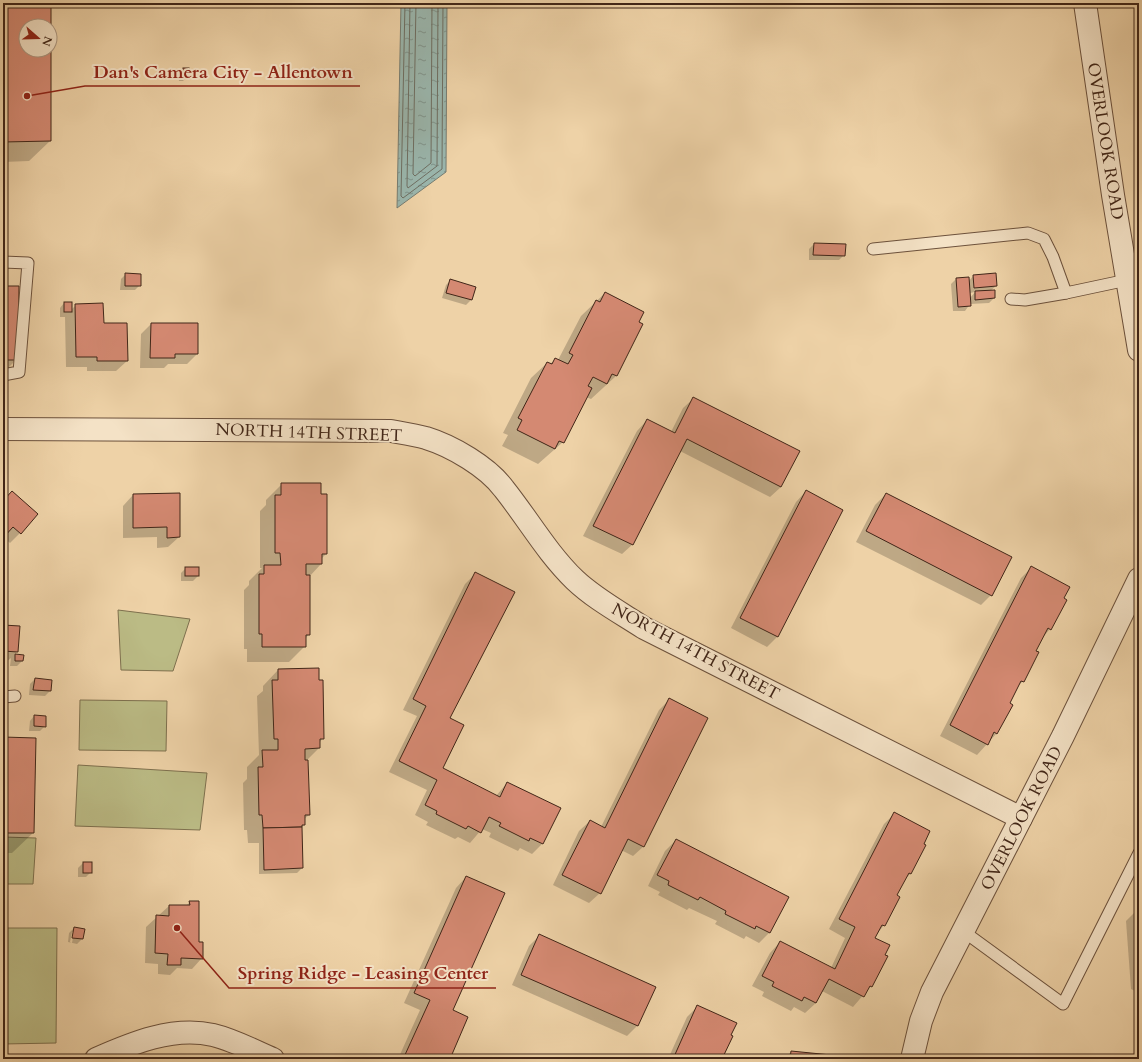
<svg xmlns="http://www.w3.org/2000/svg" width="1142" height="1062" font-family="Cardo,serif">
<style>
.green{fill:#bbbb85;stroke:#7e704e}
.water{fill:url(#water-ripples);stroke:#767c71}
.shadow{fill:#0003;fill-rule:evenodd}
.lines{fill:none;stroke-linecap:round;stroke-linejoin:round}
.shore{stroke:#6e6e62;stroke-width:1}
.building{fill:#d48972;stroke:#412618;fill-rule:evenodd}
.service-casing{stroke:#6c513c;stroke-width:13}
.minor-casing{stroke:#6c513c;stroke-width:24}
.service{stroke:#f4e2c6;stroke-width:11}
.minor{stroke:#f4e2c6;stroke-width:22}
.labels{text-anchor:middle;stroke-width:4;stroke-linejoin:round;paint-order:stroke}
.street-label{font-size:17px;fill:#412618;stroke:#f4e2c6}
.leader{fill:none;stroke:#8f2418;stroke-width:1.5}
.callout-dot{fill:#8f2418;stroke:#f4e2c6;stroke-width:1.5}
.callout-label{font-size:18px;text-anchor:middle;font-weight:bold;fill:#8f2418;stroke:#f4e2c6;stroke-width:4;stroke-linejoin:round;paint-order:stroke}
</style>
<defs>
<pattern id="water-ripples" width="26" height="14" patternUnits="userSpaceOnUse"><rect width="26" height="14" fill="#9ab6ad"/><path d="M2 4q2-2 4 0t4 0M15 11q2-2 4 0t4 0" fill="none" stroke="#7f948c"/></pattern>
</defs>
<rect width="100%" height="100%" fill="#eed2a7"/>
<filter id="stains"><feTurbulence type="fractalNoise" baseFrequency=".005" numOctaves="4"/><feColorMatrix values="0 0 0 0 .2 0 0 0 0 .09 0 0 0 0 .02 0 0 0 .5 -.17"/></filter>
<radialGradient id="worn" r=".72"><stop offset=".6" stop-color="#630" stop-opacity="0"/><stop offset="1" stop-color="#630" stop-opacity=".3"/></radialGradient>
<g class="green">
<polygon points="118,610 190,619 173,671 121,670"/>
<polygon points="80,700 167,701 166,751 79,750"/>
<polygon points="78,765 207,773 200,830 75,826"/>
<polygon points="3,837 36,838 33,884 3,884"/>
<polygon points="3,928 57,928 56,1043 3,1044"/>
</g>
<polygon class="water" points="401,3 447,3 446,172 397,208"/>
<g class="shadow">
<polygon points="3,3 50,3 50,26 26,26 26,50 50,50 50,141 29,161 3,162"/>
<polygon points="183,69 188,76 183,81 179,81 178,74"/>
<polygon points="814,244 844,255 839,260 809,260 809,249"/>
<polygon points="126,274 140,285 135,290 120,290 121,279"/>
<path d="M973,276L996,286L990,291L994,298L989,303L970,304L965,311H953L951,284L956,279L969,281ZM975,292L970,298V293Z"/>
<polygon points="451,280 475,288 471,300 466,305 442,298 446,285"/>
<polygon points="3,287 17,359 6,370 3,370"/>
<polygon points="605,293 642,325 616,376 591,399 586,397 563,442 538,464 502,446 508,435 503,433 531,378 547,363 550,364 556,359 558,360 581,316"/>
<polygon points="64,303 71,310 76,305 127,361 116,371 87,371 87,367 66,367 65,317 60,317 60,308"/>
<polygon points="151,324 197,324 197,354 187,364 168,364 164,368 140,368 141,334"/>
<polygon points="694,398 781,487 770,497 680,451 633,544 622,554 583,536 637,431 647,420 671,432 683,408"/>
<polygon points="282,484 320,495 326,554 321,559 321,564 309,577 309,634 305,639 305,646 289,662 247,662 247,649 244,649 244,590 249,585 249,581 262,568 260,568 260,511 266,505 266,500"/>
<polygon points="806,491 777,637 767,647 731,628 796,502"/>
<polygon points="886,494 991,595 981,605 856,542 875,505"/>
<polygon points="133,495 179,537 168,547 157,548 157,537 123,538 123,506"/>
<polygon points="3,501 20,533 10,543 3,537"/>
<polygon points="1032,567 1050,629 1043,637 1035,651 1023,681 1016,688 997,733 977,755 940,736 1021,578"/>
<polygon points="186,568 198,576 193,581 181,581 181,573"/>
<polygon points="476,573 449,718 442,768 496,796 507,783 542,844 532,854 520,848 518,851 489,837 491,833 482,829 470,843 458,837 455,839 426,825 428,822 415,815 427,790 389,772 417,716 403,710 465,584"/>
<polygon points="3,626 17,652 14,655 23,656 22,661 17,666 10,666 11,658 6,662 3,662"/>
<polygon points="278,670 323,738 319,743 319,748 306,761 309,815 304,819 304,825 301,828 302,868 297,873 259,874 259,843 248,843 247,830 244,830 243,783 247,779 247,767 259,755 257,696 263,691 263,686"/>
<polygon points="35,679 50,691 45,696 29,695 30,684"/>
<polygon points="669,700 644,846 633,856 621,850 600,893 589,903 553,885 579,831 590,821 601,827 659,710"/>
<polygon points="34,716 45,726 40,731 29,731 30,721"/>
<polygon points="3,738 35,739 33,833 12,853 3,853"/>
<polygon points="894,814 925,845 910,874 904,880 896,896 884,925 874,938 871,986 853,1007 822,991 816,1003 805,1013 794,1007 791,1011 762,996 764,992 752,986 770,953 780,942 831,968 845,938 829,929 884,824"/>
<polygon points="676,840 770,932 759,943 746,936 744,939 715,924 717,921 689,908 687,910 658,895 660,892 648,886 665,851"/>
<polygon points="83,863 91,872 86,877 78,877 78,868"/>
<polygon points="466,877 452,1010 448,1059 398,1059 420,1010 404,1003 456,888"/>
<polygon points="190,902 202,958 192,969 177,968 170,975 158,974 158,964 145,963 146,927 169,906 186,906"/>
<polygon points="1139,908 1139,993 1131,989 1126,921"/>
<path d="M74,928L82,939L77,944L68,942L69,933ZM72,932H74L72,943L70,942Z"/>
<polygon points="540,935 654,987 637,1026 627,1036 512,985 529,946"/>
<polygon points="697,1007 721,1059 668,1059 687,1017"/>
<polygon points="791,1052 850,1059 784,1059"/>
</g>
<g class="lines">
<g class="shore">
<polyline points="405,3 401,196 403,198 442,169 443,3"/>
<polyline points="410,3 407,186 408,188 437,166 438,3"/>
<polyline points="416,3 413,174 415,176 431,163 432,3"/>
</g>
</g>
<g class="building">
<path d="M3,3H51V141L3,142ZM26,26H50V50H26Z"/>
<rect x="183" y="68" width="6" height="9"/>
<polygon points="814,243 846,244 845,256 813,255"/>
<polygon points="125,273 141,274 141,286 125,286"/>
<polygon points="996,273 997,286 974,288 973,275"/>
<polygon points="969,277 971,306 958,307 956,278"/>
<polygon points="450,279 476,287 472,300 446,293"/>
<polygon points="3,286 19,286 18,360 3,360"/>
<polygon points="995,290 995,298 975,300 975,291"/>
<polygon points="605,292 644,312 639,322 643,324 617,376 612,374 607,384 593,377 588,386 592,388 564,443 559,441 555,449 517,430 522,420 518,418 547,362 552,364 555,358 568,364 573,355 569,353 596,300 600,302"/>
<rect x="64" y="302" width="8" height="10"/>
<polygon points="103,303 104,323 127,323 128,361 97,361 97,357 76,357 75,304"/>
<polygon points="151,323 198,323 198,354 175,354 175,358 150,358"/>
<polygon points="693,397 800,451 781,487 687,439 633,545 593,526 647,419 675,433"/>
<polygon points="281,483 321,483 321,494 327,494 327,554 322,554 322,564 306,564 306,575 310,575 310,635 306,635 306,647 262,647 262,634 259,634 259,574 264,574 264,565 281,565 280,553 275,553 275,495 281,495"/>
<polygon points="806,490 843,510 778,637 740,618"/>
<polygon points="12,491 38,514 21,534 13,527 3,538 3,501"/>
<polygon points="180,493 180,537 167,538 167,527 133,528 133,494"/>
<polygon points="886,493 1012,557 992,596 866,531"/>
<polygon points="1031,566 1070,587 1064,598 1067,600 1051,630 1048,628 1036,651 1039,652 1024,682 1021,681 1010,703 1013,705 997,734 994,732 988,745 950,725"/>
<rect x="185" y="567" width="14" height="9"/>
<polygon points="475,572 515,592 450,718 464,725 443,768 500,797 507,782 561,808 543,844 530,838 529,841 499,826 501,823 489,817 481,833 468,826 466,829 436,814 437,811 425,805 437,780 399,761 426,706 413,699"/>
<polygon points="3,625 20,626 18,652 3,651"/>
<polygon points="15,654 24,655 23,661 15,661"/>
<polygon points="319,668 319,680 323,680 324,739 320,739 320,748 305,749 305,760 308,760 310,815 305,815 305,825 302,825 302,827 263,828 262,815 259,815 258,767 263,767 262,750 278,750 278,739 274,739 272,680 278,680 278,669"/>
<polygon points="35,678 52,680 51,691 33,690"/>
<polygon points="669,698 708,718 644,847 628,839 601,894 562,875 590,820 605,828"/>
<polygon points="34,715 46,716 46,727 34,726"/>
<polygon points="3,737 36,738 34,833 3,833"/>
<polygon points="894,812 930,831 924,844 926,845 911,874 909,873 897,895 900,897 885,926 882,925 875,938 890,945 885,955 888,956 872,987 870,986 864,997 829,979 816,1003 804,997 802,1001 772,986 774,982 762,976 780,941 835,969 855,927 839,919"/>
<polygon points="302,827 303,868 264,870 263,828"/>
<polygon points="676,839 789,897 770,933 756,926 755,929 725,914 726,911 700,897 698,900 668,885 669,881 657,875"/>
<rect x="83" y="862" width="9" height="11"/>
<polygon points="466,876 505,893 453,1010 468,1017 450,1059 408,1059 404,1057 430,1000 414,993"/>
<polygon points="189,901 199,901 199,942 203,942 203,959 181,958 181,965 167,965 168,954 155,953 156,915 169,916 169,905 190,905"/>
<polygon points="74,927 85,929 83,939 72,938"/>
<polygon points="539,934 656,987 638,1026 521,975"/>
<polygon points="697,1005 737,1023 731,1035 733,1036 722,1059 673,1059"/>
<polygon points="791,1051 851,1057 851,1059 790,1059"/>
</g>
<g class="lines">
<g class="service-casing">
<g id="service">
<polyline points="873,249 1028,233 1044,239 1053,257 1066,293 1127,280"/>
<polyline points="3,262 28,263 19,372 3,375"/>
<polyline points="1011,299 1025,300 1066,293"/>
<polyline points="3,697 15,696"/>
<polyline points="963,931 1063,1004 1139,853"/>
</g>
</g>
<g class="minor-casing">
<g id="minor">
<polyline points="1085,3 1113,195 1139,350"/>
<path d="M3,429L391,431C402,433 415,435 426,438C452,446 488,467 504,489C528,519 547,553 575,580C595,599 621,613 644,628L1021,818"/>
<path d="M96,1059C132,1043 173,1026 213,1035C234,1040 254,1051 273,1059"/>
<polyline points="912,1059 921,1021 932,992 1063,736 1139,579"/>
</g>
</g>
<use href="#service" class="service"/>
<use href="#minor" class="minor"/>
</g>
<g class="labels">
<g class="street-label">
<text transform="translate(1106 141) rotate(81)" y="6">OVERLOOK ROAD</text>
<text transform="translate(309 432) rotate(2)" y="6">NORTH 14TH STREET</text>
<text transform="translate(696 651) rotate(28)" y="6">NORTH 14TH STREET</text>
<text transform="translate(1021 818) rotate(-63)" y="6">OVERLOOK ROAD</text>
</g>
</g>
<path class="leader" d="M27 96L85 86H360M177 928L229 988H496"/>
<g class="callout-dot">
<circle cx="27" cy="96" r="4"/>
<circle cx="177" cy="928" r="4"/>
</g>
<g class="callout-label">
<text x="223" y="78">Dan's Camera City - Allentown</text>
<text x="363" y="979">Spring Ridge - Leasing Center</text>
</g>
<rect width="1142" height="1062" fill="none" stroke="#eed2a7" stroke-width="16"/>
<rect x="4" y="4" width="1134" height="1054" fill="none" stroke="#412618" stroke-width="2"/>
<rect x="8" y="8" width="1126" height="1046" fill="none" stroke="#412618"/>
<g transform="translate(38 38) rotate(110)"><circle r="19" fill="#f4e2c6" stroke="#ac9780"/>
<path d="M0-3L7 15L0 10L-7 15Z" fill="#8f2418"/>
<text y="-6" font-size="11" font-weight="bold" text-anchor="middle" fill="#412618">N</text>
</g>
<rect width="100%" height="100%" filter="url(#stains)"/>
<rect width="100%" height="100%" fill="url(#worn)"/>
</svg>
